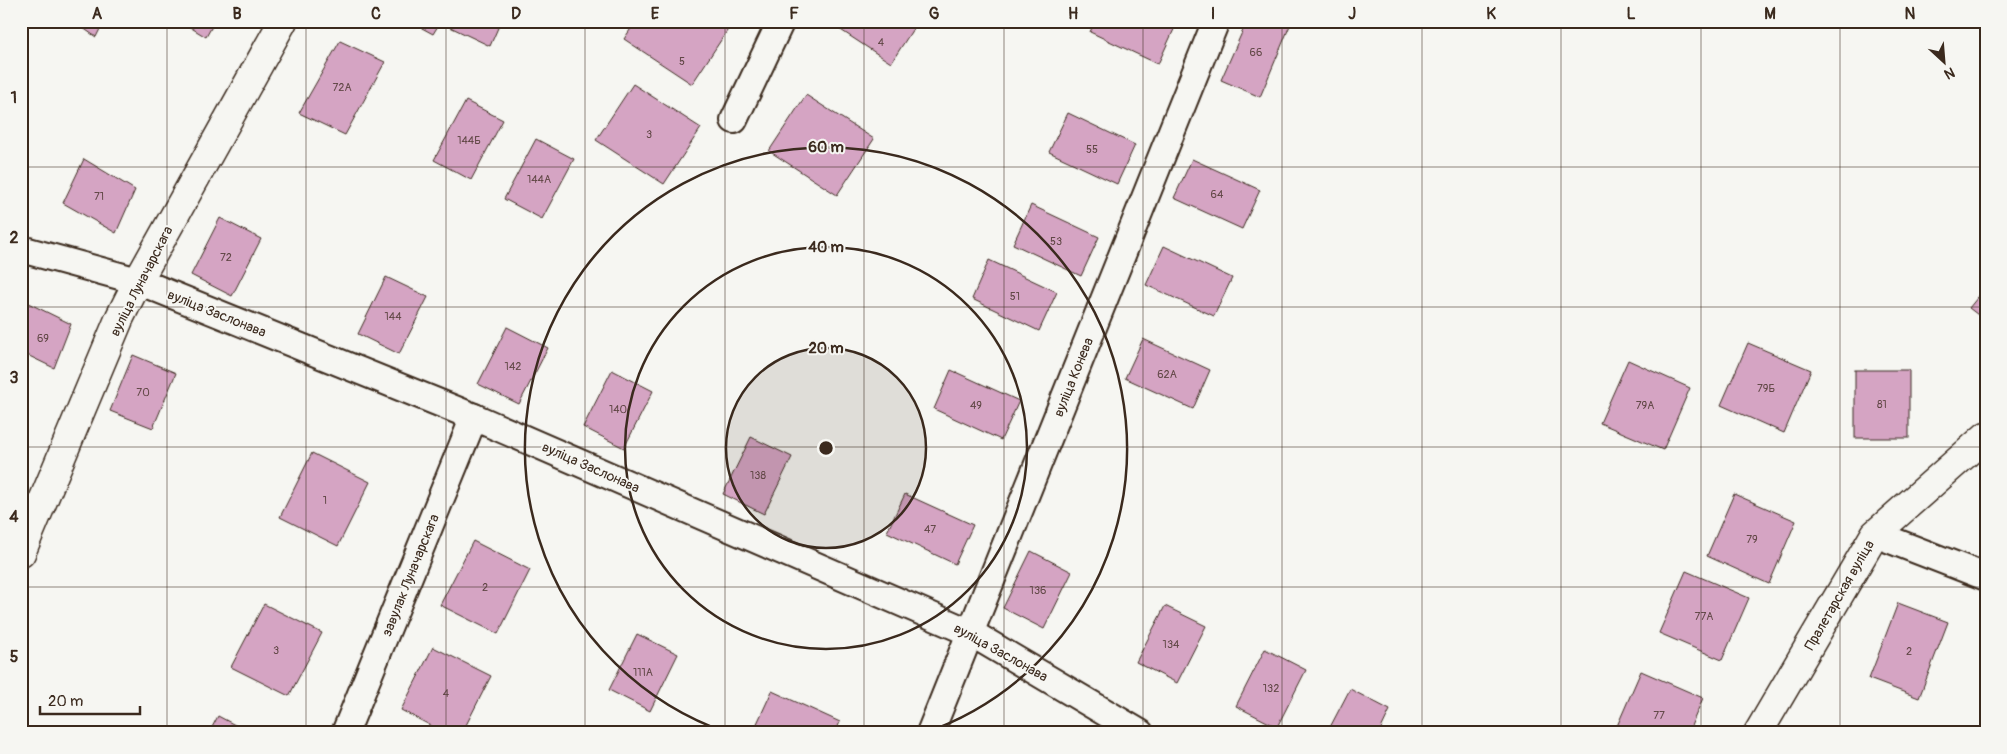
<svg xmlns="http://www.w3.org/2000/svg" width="2007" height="754" font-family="Pangolin,sans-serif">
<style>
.building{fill:#d5a4c3;stroke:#3b2a1e}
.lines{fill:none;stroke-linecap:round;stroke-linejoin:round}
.minor-casing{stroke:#3b2a1e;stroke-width:30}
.tertiary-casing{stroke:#3b2a1e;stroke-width:31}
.minor{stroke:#f6f6f2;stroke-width:26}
.tertiary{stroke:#f6f6f2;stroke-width:28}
.grid{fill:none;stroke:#3b2a1e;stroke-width:1;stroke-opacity:0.55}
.ring{fill:none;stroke:#3b2a1e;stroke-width:2.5}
.labels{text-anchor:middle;stroke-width:4;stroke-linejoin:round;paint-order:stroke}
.number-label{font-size:11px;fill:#624847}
.street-label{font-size:14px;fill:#3b2a1e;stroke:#f6f6f2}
.centre{fill:#3b2a1e;stroke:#f6f6f2;stroke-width:2.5}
.ring-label{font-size:15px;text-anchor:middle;font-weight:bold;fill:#3b2a1e;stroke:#f6f6f2;stroke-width:4;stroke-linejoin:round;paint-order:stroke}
.neatline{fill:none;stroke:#3b2a1e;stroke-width:2}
.grid-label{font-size:16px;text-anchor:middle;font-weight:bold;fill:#3b2a1e}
</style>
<rect width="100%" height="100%" fill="#f6f6f2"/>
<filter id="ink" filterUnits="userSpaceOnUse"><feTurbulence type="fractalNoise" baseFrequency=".02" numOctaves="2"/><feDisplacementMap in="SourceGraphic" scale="10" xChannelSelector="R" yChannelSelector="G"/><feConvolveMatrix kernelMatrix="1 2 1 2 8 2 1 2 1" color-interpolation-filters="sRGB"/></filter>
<g filter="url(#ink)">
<g class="building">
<polygon points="73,21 104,21 96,37"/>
<polygon points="180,21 215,21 206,37"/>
<polygon points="409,21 441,21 433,34"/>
<polygon points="451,21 501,21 490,46 448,26"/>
<polygon points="636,21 719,21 729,28 692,84 624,39"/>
<polygon points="827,21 918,21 891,63"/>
<polygon points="1095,21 1168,21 1176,25 1158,64 1090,32"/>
<polygon points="1247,21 1286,21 1291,23 1260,97 1221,80"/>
<polygon points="340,41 385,62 345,135 299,113"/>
<polygon points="633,84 701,128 664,184 596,140"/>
<polygon points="806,95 874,139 837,195 769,151"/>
<polygon points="466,101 503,120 471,180 434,160"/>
<polygon points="1068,113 1135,145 1117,184 1049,152"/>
<polygon points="536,139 574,159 542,219 504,199"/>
<polygon points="84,159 135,190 116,233 63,203"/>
<polygon points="1192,159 1260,190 1242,229 1174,198"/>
<polygon points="1031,205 1099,237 1081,276 1013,244"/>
<polygon points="220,218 261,239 232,296 191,275"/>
<polygon points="1164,246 1232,278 1214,316 1146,285"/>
<polygon points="989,260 1057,292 1039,331 972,299"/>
<polygon points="386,277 428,297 399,354 358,334"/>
<polygon points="1986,287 1986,321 1969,308"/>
<polygon points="22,300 71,324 54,368 21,352"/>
<polygon points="507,327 548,348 519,404 478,384"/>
<polygon points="1143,339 1210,370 1193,409 1125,378"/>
<polygon points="1748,343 1811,370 1784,433 1721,405"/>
<polygon points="133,355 176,373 153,428 110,411"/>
<polygon points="1628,360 1690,388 1663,450 1600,423"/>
<polygon points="612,370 653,391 624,448 583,427"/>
<polygon points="951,370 1019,401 1001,440 934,409"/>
<rect x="1855" y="370" width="54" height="68"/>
<polygon points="751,437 792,457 764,514 723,494"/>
<polygon points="312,453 370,482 338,546 280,517"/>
<polygon points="905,494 973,525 955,564 887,532"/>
<polygon points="1734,494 1796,521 1769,584 1707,556"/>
<polygon points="473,541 530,570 498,634 440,605"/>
<polygon points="1031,551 1072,572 1044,629 1003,608"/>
<polygon points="1686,571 1749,598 1722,660 1659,633"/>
<polygon points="1898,603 1948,622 1919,698 1869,679"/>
<polygon points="264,604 322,633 289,696 231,667"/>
<polygon points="1165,606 1206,626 1177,683 1136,662"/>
<polygon points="637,634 678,654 650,711 609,690"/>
<polygon points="433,647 491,676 462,733 445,733 401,710"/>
<polygon points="1265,649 1306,670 1277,727 1236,706"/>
<polygon points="1641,671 1703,698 1688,733 1614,733"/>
<polygon points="1350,689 1390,710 1379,733 1327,733"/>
<polygon points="772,691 840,722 835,733 760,733 754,730"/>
<polygon points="218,716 250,733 209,733"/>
</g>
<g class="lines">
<g class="minor-casing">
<g id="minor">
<polyline points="734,120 781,21"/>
<polyline points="21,249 138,281 474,417 971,633 1140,733"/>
<polyline points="1875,534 1986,577"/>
<polyline points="345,733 474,417"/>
<polyline points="930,733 1216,21"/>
</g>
</g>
<g class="tertiary-casing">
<g id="tertiary">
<polyline points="21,553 120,317 138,281 283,21"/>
<polyline points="1758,733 1875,534 1986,436"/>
</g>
</g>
<use href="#minor" class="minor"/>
<use href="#tertiary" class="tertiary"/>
</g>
</g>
<path class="grid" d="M167,21V733M306,21V733M446,21V733M585,21V733M725,21V733M864,21V733M1004,21V733M1143,21V733M1282,21V733M1422,21V733M1561,21V733M1701,21V733M1840,21V733M21,167H1986M21,307H1986M21,447H1986M21,587H1986"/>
<circle cx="826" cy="448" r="100" fill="#3b2a1e" fill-opacity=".12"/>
<g class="ring">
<circle cx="826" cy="448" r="100"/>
<circle cx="826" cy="448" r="201"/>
<path d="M728 733A301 301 0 1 1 924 733"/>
</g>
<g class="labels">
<g class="number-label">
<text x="881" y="46">4</text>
<text x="1256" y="56">66</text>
<text x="682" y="65">5</text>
<text x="342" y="91">72А</text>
<text x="649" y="138">3</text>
<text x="469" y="144">144Б</text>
<text x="1092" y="153">55</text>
<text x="539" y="183">144А</text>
<text x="1217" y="198">64</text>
<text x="99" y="200">71</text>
<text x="1056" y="245">53</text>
<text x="226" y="261">72</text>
<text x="1015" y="300">51</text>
<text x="393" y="320">144</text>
<text x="43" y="342">69</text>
<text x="513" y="370">142</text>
<text x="1167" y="378">62А</text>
<text x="1766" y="392">79Б</text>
<text x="143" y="396">70</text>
<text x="1882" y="408">81</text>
<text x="976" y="409">49</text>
<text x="1645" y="409">79А</text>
<text x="618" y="413">140</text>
<text x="758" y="479">138</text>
<text x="325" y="504">1</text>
<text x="930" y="533">47</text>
<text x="1752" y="543">79</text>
<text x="485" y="591">2</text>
<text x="1038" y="594">136</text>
<text x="1704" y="620">77А</text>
<text x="1171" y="648">134</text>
<text x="276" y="654">3</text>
<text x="1909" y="655">2</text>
<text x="643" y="676">111А</text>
<text x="1271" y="692">132</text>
<text x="446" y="697">4</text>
<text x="1659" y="719">77</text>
</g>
<g class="street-label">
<text transform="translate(141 281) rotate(-63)" y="5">вуліца Луначарскага</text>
<text transform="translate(217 313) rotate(22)" y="5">вуліца Заслонава</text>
<text transform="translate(1073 377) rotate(-68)" y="5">вуліца Конева</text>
<text transform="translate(591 467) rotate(24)" y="5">вуліца Заслонава</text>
<text transform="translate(410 575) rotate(-68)" y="5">завулак Луначарскага</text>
<text transform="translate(1839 595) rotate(-60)" y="5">Пралетарская вуліца</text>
<text transform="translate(1001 652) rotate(29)" y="5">вуліца Заслонава</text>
</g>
</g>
<circle cx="826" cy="448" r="8" class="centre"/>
<g class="ring-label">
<text x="826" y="152">60 m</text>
<text x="826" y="252">40 m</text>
<text x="826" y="353">20 m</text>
</g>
<rect width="2007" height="754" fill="none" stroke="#f6f6f2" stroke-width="55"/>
<g transform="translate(1944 62) rotate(154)" stroke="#f6f6f2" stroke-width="4" paint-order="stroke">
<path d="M0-4L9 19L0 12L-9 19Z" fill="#3b2a1e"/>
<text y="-8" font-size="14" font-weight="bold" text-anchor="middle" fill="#3b2a1e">N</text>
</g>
<path d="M40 706v8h100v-8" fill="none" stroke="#3b2a1e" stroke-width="2.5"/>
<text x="48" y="706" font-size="15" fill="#3b2a1e" stroke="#f6f6f2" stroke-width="4" paint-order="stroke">20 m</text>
<rect x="28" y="28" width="1952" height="698" class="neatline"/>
<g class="grid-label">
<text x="97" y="19">A</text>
<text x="237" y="19">B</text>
<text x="376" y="19">C</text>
<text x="516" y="19">D</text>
<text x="655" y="19">E</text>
<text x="794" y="19">F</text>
<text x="934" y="19">G</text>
<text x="1073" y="19">H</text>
<text x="1213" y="19">I</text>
<text x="1352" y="19">J</text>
<text x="1491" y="19">K</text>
<text x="1631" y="19">L</text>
<text x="1770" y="19">M</text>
<text x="1910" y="19">N</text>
<text x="14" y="103">1</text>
<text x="14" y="243">2</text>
<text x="14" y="383">3</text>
<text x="14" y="522">4</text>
<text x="14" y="662">5</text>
</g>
</svg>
